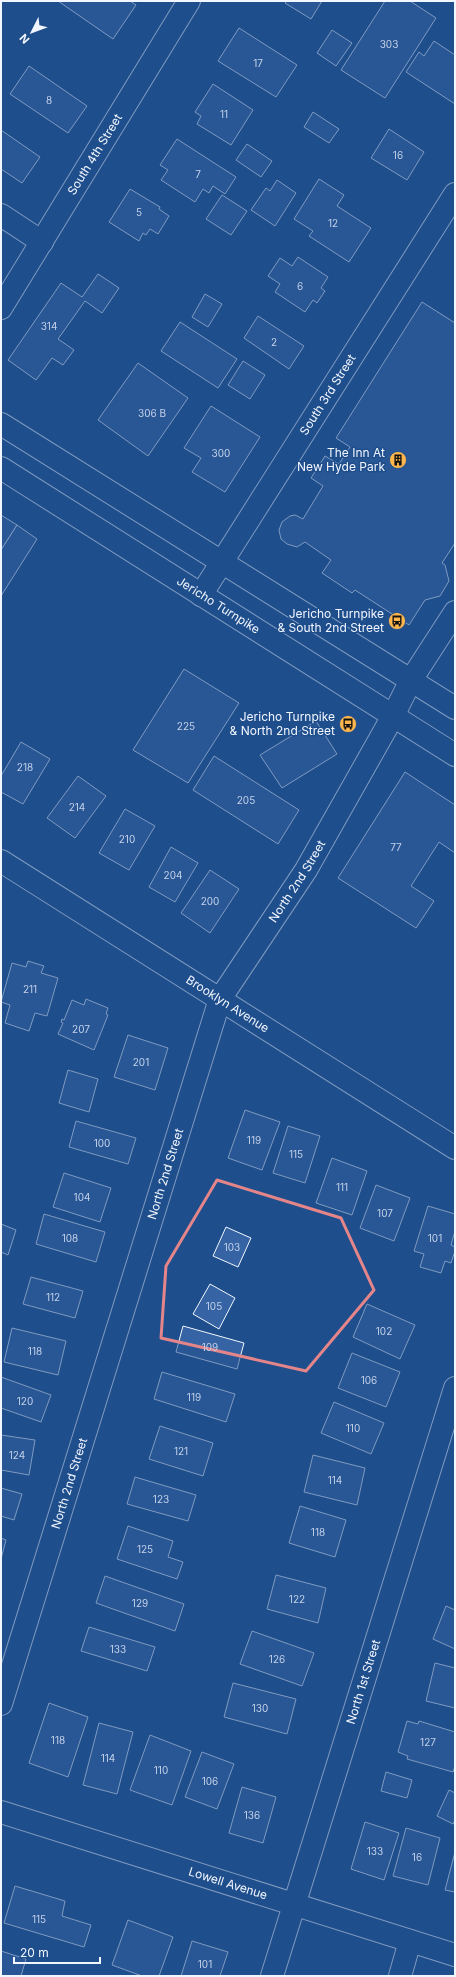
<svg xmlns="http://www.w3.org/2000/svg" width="456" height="1977" font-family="Inter,sans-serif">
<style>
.building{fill:#3563a3;stroke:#f2f6ff}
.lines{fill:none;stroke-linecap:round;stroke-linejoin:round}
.minor-casing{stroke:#f2f6ff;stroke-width:24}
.major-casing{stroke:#f2f6ff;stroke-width:24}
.minor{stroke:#1f4e8c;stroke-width:22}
.major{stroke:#1f4e8c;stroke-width:22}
.marked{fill:none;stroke:#e38589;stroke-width:3;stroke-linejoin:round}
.labels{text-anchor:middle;stroke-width:3;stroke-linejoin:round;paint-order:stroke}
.number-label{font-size:10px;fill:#c3d1e8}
.street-label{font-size:12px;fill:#f2f6ff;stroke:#1f4e8c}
.poi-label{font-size:12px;fill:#f2f6ff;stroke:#1f4e8c;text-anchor:end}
</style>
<rect width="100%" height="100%" fill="#1f4e8c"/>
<g class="building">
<polygon points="58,1 130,1 136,5 113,39"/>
<polygon points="287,1 322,1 311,19 285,3"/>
<polygon points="385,1 410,1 436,18 385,98 341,70"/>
<polygon points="239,28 297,65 276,97 218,61"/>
<polygon points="332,30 352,43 336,66 317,53"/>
<polygon points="434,41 455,55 455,104 406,72 419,52 424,56"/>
<polygon points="29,66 87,106 68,133 10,94"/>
<polygon points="213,84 253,110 231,145 197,124 201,116 195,112"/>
<polygon points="313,112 339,129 329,143 304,127"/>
<polygon points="389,129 424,152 407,180 371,158"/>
<polygon points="1,130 40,157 22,183 1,169"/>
<polygon points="177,139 236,177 225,194 213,186 209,193 203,189 195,202 161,180 168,170 160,165"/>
<polygon points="247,144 272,161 261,177 236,160"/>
<polygon points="319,179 344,195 337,206 371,228 349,262 309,236 313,231 294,219"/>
<polygon points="277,180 296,193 275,226 251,210 266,188 270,191"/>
<polygon points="130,189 160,207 159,209 169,216 158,234 150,229 146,235 143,233 139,241 109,222"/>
<polygon points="222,195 247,211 231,235 206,219"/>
<polygon points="298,257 328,277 321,288 325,291 317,303 313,300 305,312 275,292 280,284 268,276 280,258 292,266"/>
<polygon points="98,274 119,288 102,313 85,301 58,339 74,350 63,365 52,358 36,380 8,360 61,283 82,297"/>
<polygon points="205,294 222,304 208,327 192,317"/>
<polygon points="422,302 455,323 455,543 442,563 445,565 449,581 440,596 425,600 409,625 355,590 352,593 322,573 331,560 305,542 297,547 287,544 281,539 279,530 282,522 290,516 295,515 303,519 323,486 311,478 325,456 339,464 350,447 336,438"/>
<polygon points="258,316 304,346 289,369 244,338"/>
<polygon points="180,322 237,359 218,388 161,351"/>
<polygon points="243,361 265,375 250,399 228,385"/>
<polygon points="138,363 188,398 148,456 98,420"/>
<polygon points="211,406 260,437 225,492 192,472 201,458 184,448"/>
<polygon points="1,515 17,525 1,550"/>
<polygon points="17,525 37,539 1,596 1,550"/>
<polygon points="184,669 239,703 188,783 133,750"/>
<polygon points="316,721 337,754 282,788 260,755"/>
<polygon points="21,742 50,759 23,804 1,792 1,776"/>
<polygon points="214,756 299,810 278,844 193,790"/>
<polygon points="405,772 455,805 455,853 439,842 411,886 434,901 416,928 338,878"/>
<polygon points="78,776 106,796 75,838 47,818"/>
<polygon points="125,809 155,826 129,870 99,853"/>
<polygon points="171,847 198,863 175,902 149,887"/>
<polygon points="210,870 239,889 210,933 181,913"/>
<polygon points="28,961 44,966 41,973 58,978 47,1016 35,1013 29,1031 5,1023 10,1005 1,1002 12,963 26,967"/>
<polygon points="86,999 108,1008 106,1014 108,1015 94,1050 58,1034 63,1023 61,1022 62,1019 64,1020 72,1000 84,1005"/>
<polygon points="128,1035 168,1048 155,1090 114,1077"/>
<polygon points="68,1070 98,1079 89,1112 59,1103"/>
<polygon points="245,1110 280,1122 262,1170 228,1158"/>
<polygon points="76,1121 136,1138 128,1164 69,1147"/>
<polygon points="288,1126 320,1136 305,1183 273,1173"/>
<polygon points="332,1158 367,1171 352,1215 316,1203"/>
<polygon points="64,1173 111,1188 100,1222 53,1207"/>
<polygon points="376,1185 410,1198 394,1241 360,1228"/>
<polygon points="428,1206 455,1214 455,1231 451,1245 455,1247 455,1251 451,1263 445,1261 441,1273 420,1267 424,1254 414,1251"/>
<polygon points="44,1214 105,1232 96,1262 36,1244"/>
<polygon points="1,1224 16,1230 8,1255 1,1252"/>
<polygon points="226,1227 251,1238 238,1267 213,1256"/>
<polygon points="31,1277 83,1291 75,1318 23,1304"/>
<polygon points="210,1284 235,1298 219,1329 193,1314"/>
<polygon points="367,1304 415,1325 400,1359 353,1337"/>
<polygon points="183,1326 244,1343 237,1369 176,1352"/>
<polygon points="12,1328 66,1341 58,1375 4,1362"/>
<polygon points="352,1353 400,1372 386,1407 338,1388"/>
<polygon points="162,1372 235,1394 226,1422 154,1399"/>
<polygon points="1,1377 51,1395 41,1422 1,1408"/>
<polygon points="334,1402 384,1423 371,1454 321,1433"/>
<polygon points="160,1426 213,1443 203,1476 149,1459"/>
<polygon points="1,1435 35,1440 29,1475 1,1470"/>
<polygon points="313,1455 365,1468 357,1505 304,1492"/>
<polygon points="135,1477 196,1495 188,1521 127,1504"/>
<polygon points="1,1488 22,1494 14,1520 1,1516"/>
<polygon points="300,1506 346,1520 335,1557 289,1543"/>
<polygon points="128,1526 173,1541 168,1557 183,1562 177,1579 117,1559"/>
<polygon points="1,1538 6,1540 1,1559"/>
<polygon points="276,1575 326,1588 318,1623 267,1609"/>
<polygon points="105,1576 184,1604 175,1631 96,1603"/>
<polygon points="446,1606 455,1610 455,1649 433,1639"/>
<polygon points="89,1627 155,1647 147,1671 81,1651"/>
<polygon points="252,1631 314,1653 302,1686 240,1664"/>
<polygon points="435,1663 455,1668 455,1708 426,1701"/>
<polygon points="233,1683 296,1699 287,1734 224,1717"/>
<polygon points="49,1703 88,1717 68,1777 29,1763"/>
<polygon points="407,1721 418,1724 419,1721 455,1732 455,1766 453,1772 407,1759 408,1756 398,1752"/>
<polygon points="99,1723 133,1732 117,1794 83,1785"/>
<polygon points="150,1735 191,1751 172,1805 130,1790"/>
<polygon points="202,1752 234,1764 217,1809 185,1797"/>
<polygon points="386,1772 412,1780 407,1798 381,1791"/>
<polygon points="242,1787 276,1797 263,1843 229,1833"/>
<polygon points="449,1790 455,1793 455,1820 453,1824 437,1816"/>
<polygon points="365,1822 399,1833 384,1880 351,1869"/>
<polygon points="406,1828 440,1838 428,1885 393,1876"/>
<polygon points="455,1852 455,1892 445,1890"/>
<polygon points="15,1886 65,1901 62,1916 91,1925 84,1947 4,1923"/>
<polygon points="128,1920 173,1937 159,1976 142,1976 112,1965"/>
<polygon points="192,1941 228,1952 220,1976 181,1976"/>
<polygon points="1,1951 26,1959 21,1976 1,1976"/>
</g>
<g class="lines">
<g class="minor-casing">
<g id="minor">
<polyline points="1,215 42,242"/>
<path id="s1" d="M1,308L189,1"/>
<path id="s2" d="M201,595L455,194"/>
<path id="s3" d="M1,861L455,1148"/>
<path id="s4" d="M1,1704L220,999L306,870L393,716L411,680L455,612"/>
<path id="s5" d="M1,1812L455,1955"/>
<path id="s6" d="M272,1976L455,1388"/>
<polyline points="400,1976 410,1941"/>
</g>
</g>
<g class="major-casing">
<g id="major">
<polyline points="1,424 455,708"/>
<path id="s7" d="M1,468L455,755"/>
</g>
</g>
<use href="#minor" class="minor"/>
<use href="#major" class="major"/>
</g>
<path d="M0 0H456V1977H0ZM217,1180L341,1218L374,1290L306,1371L161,1338L166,1266Z" fill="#1f4e8c" fill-opacity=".55" fill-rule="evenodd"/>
<path class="marked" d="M217,1180L341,1218L374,1290L306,1371L161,1338L166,1266Z"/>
<defs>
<g id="building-disc" transform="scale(0.9)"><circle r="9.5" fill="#ffb74d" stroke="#1f4e8c"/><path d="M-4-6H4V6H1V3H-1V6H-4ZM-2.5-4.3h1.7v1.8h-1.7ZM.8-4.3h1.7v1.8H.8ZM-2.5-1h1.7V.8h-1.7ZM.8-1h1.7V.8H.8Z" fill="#111"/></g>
<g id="bus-disc" transform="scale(0.9)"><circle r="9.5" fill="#ffb74d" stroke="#1f4e8c"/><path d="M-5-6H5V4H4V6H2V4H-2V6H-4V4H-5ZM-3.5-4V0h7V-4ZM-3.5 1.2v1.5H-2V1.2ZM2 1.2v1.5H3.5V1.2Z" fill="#111"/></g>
</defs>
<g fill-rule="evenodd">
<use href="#building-disc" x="398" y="460"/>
<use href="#bus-disc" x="397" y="621"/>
<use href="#bus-disc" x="348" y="724"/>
</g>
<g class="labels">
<g class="number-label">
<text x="389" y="48">303</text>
<text x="258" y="67">17</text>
<text x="49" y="104">8</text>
<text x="224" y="118">11</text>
<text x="398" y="159">16</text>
<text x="198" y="178">7</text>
<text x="139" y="216">5</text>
<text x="333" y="227">12</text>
<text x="300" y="290">6</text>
<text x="49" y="330">314</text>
<text x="274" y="346">2</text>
<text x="152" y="417">306 B</text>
<text x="221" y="457">300</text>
<text x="186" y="730">225</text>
<text x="25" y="771">218</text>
<text x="246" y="804">205</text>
<text x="77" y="811">214</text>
<text x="127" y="843">210</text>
<text x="396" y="851">77</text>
<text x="173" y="879">204</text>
<text x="210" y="905">200</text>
<text x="30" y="993">211</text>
<text x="81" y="1033">207</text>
<text x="141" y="1066">201</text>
<text x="254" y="1144">119</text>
<text x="102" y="1147">100</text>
<text x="296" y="1158">115</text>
<text x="342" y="1191">111</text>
<text x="82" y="1201">104</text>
<text x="385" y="1217">107</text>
<text x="70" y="1242">108</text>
<text x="435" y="1242">101</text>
<text x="232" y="1251">103</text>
<text x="53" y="1301">112</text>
<text x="214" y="1310">105</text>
<text x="384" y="1335">102</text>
<text x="210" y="1351">109</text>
<text x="35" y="1355">118</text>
<text x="369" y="1384">106</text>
<text x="194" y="1401">119</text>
<text x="25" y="1405">120</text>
<text x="353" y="1432">110</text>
<text x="181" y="1455">121</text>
<text x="17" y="1459">124</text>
<text x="335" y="1484">114</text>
<text x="161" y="1503">123</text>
<text x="318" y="1536">118</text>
<text x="145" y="1553">125</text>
<text x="297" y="1603">122</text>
<text x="140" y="1607">129</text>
<text x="118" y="1653">133</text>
<text x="277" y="1663">126</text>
<text x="260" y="1712">130</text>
<text x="58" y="1744">118</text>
<text x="428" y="1746">127</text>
<text x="108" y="1762">114</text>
<text x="161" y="1774">110</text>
<text x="210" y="1785">106</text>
<text x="252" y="1819">136</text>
<text x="375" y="1855">133</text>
<text x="417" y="1861">16</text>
<text x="39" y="1923">115</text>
<text x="205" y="1968">101</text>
</g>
<g class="street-label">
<text dy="4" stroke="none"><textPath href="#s1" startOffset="180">South 4th Street</textPath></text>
<text dy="4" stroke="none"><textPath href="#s2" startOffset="237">South 3rd Street</textPath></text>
<text dy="4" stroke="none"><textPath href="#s7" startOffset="257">Jericho Turnpike</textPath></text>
<text dy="4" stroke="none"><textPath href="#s4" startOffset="879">North 2nd Street</textPath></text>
<text dy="4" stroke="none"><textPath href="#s3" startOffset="268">Brooklyn Avenue</textPath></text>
<text dy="4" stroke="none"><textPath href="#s4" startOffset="555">North 2nd Street</textPath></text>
<text dy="4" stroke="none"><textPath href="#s4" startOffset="231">North 2nd Street</textPath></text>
<text dy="4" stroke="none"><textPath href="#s6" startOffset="308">North 1st Street</textPath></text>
<text dy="4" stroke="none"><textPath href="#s5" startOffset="238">Lowell Avenue</textPath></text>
</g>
<g class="poi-label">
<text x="385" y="457">The Inn At<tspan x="385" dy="14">New Hyde Park</tspan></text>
<text x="384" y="618">Jericho Turnpike<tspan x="384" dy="14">&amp; South 2nd Street</tspan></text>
<text x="335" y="721">Jericho Turnpike<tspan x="335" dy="14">&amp; North 2nd Street</tspan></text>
</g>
</g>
<rect width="456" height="1977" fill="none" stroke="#f2f6ff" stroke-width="4"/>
<g transform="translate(32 32) rotate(228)" stroke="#1f4e8c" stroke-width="3" paint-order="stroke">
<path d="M0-3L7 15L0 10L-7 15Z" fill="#f2f6ff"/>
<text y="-6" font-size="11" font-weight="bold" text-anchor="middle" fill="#f2f6ff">N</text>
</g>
<path d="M14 1957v6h86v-6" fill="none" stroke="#f2f6ff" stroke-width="2"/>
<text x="20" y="1957" font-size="12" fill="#f2f6ff" stroke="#1f4e8c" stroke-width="3" paint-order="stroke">20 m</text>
</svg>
